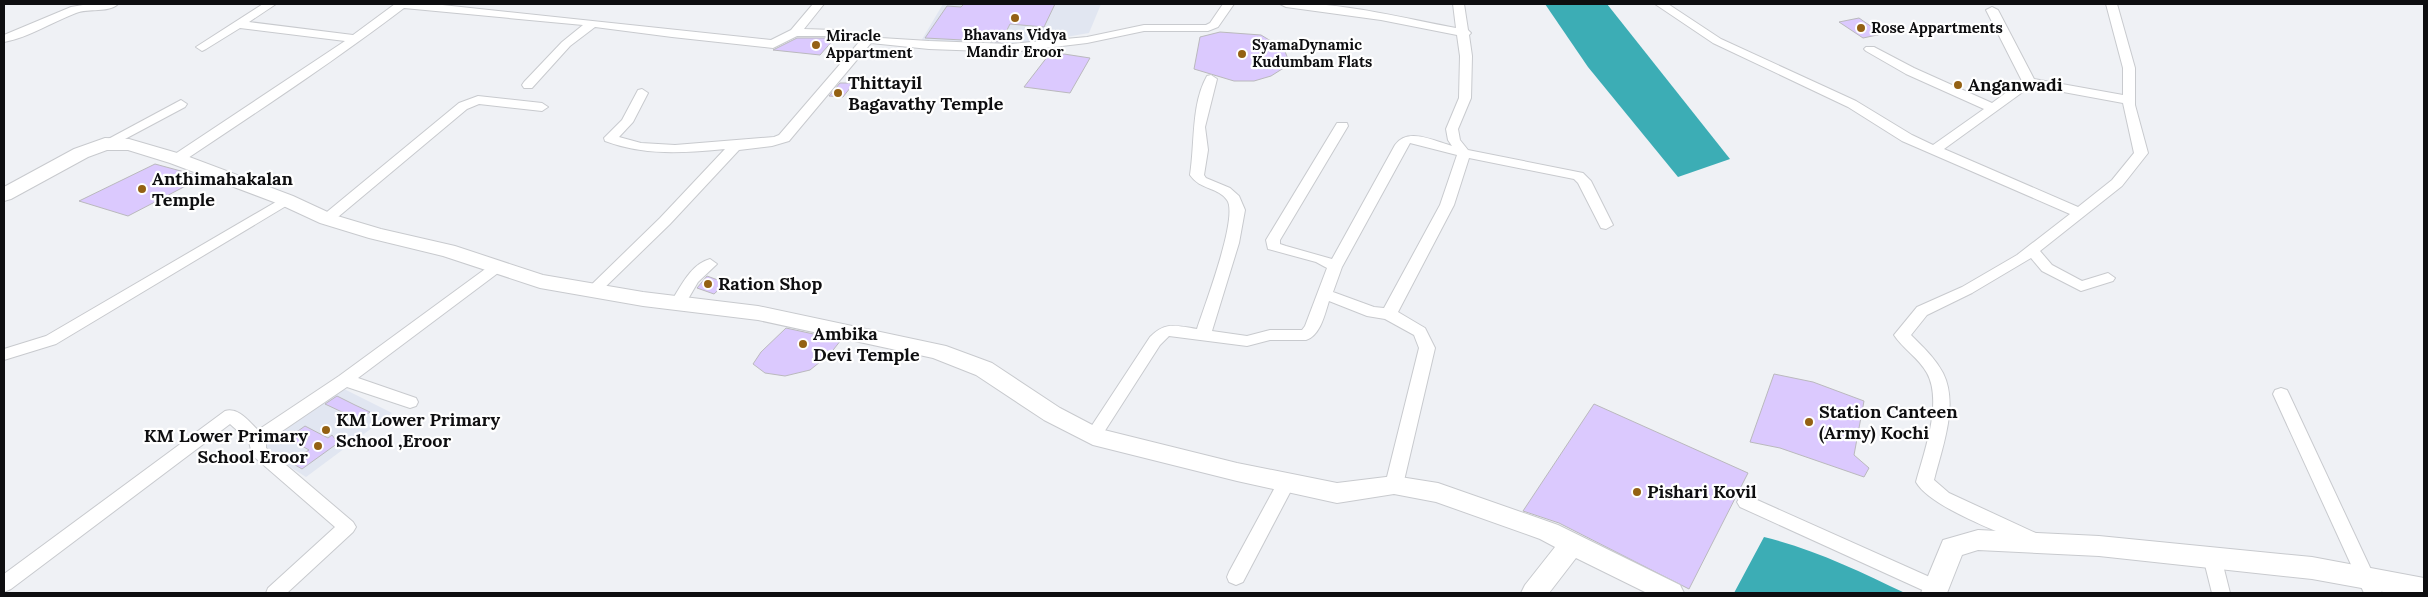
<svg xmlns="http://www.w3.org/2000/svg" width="2428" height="597" font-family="Lora,serif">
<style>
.built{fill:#e1e6f1}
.water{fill:#3cadb5}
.building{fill:#dbc9fe;stroke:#bab9bd}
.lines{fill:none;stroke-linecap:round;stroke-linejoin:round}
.street-casing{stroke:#c8cace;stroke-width:2}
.secondary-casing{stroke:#c8cace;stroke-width:2}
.street{fill:#fff;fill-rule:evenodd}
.secondary{fill:#fff;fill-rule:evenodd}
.poi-dot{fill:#946114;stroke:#fff;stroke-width:2}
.labels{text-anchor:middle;stroke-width:4.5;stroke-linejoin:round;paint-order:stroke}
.far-poi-label{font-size:15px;font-weight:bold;fill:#0e0e10;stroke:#fff;text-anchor:start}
.poi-label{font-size:18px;font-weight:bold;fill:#0e0e10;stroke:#fff;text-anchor:start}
</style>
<rect width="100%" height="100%" fill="#eff1f5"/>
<g class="built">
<polygon points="943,4 1101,4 1089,33 1020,45 921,41"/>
<polygon points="342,388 392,413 306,477 260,448"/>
</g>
<g class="water">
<polygon points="1545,4 1607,4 1730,159 1678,177 1588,67"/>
<path d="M1764,537C1814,549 1859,571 1905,593H1734Z"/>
</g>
<g class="building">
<polygon points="964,4 1055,4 1044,27 1010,24 1001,42 925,38 947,6 961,7"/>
<polygon points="1859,18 1882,34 1863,38 1839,22"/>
<polygon points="1220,32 1261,35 1284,49 1290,64 1271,76 1254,81 1234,81 1194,69 1200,37"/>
<polygon points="797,38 835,38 820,55 773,50"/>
<polygon points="1051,52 1090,58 1070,93 1024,87"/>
<polygon points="840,83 854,83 843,97 829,96"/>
<polygon points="155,164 203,177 128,216 79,201"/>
<polygon points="707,276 726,283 714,294 697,288"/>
<polygon points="786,328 841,340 830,354 810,370 785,376 765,373 753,364 761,352"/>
<polygon points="1774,374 1813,382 1864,401 1854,455 1869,468 1864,477 1780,448 1750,442"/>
<polygon points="337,396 355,405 370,412 359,420 325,404"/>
<polygon points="1594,404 1748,473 1689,589 1559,523 1523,511"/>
<polygon points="305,426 328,438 332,435 338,443 302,469 290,462 309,450 288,438"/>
</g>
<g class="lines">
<g class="street-casing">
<g id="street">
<path d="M89,4H118C109,13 88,8 76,13C52,22 30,37 4,42V35L71,7Z"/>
<path d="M263,4H276L249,22L353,35L395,4H433L771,40L791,30L813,4H824L804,29L834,30L881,38L929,41L1011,44L1087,37L1144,25H1206L1210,23L1223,4H1234L1218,27L1208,31H1144L1087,43L1011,52L929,49L871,43L789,141L772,146L739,150L670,224L597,295H587L585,292L587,289L660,218L725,149C684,153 645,156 605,141L604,138L622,120L638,90L642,89L648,93L633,122L619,137L641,143L675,145L774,137L779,135L860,41L834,36H797L773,48L672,37L595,27L570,46L532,88H524L522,85L524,82L562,42L583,25L404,8C333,62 257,112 182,162H172L170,159L172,156L345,41L240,28L206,49L202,51L196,47Z"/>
<path d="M1280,4C1335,0 1402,18 1456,28L1453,4H1464L1468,30L1471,33L1469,35L1472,56L1471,98L1458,129L1460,140L1468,150L1583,173L1591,181L1613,225L1606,229L1601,228L1578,183L1574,179L1469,158L1454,205L1398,312L1425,328L1435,348L1403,485L1400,490L1394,492L1388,490L1385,485L1419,348L1414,335L1385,319L1367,316L1329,301C1325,314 1320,336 1306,340H1270L1247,346L1169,336L1160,345L1099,440L1093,442L1087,440L1085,436L1150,337C1166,321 1176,326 1197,329C1204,307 1239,216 1227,200C1218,187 1200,190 1190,175C1195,144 1191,104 1207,76L1211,75L1217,79L1205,127L1208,150L1204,175L1206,178L1230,188L1239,196L1245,210L1239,243L1212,331L1247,336L1270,330H1302L1305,326L1327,268L1316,262L1268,249L1266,240L1337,123H1347L1348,126L1280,240V244L1286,246L1332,259L1395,145C1408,127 1434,141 1452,146L1448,140L1446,129L1459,98L1460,56L1457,35L1381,20L1286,7ZM1410,143L1457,155L1440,205L1384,308L1374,307L1333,292L1342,267Z"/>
<path d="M1655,4H1668L1721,39L1856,101L1912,135L1933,145L1984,109L1906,74L1866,51L1864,49L1866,47H1874L1914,68L1992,103L2022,81L1986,10L1992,7L1998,10L2034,79L2123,95V68L2106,4H2117L2135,68V105L2148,153L2122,186L2040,251L2052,265L2082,281L2108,273L2115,278L2113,281L2081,291L2042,271L2031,258L1972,293L1927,315L1911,335C1923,347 1935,358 1943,373C1959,405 1942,448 1934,480L1949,493L2040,535L2043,540L2040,545L2034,547L2028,545C2000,532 1930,507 1916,482C1924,452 1943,402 1927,373C1919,358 1903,349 1894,335L1917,307L1962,287L2017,255L2070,214L1902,141L1848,107L1713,43ZM2031,86L2123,103L2134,153L2112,180L2078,207L1944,149Z"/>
<polygon points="478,96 542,103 548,107 542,111 479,104 467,109 332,222 322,222 320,219 322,216 459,103"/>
<polygon points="181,100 187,104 185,107 110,147 100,147 99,144"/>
<polygon points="286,196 293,200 291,203 56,344 4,360 4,349 46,336"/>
<path d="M710,259L717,264L698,282L684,306H674L671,302C681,286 691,264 710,259Z"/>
<path d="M497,262L502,264L504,267L502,270L358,378L416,398L418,402L416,406L410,408L347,387L266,442V448L353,522L356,527L353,532L287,593H266L268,588L335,527L252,455L249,441L230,424L11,589L4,592V574L225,411C239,407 249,422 258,430L339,376L492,264Z"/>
<polygon points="2281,388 2287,390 2289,394 2382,593 2364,593 2273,394 2275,390"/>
<polygon points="1286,476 1292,478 1295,483 1243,582 1236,585 1229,582 1227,577 1229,572 1280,478"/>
<polygon points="1746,495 1943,583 1945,588 1943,593 1929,593 1740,507 1737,502 1740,497"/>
<polygon points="2212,550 2218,552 2221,557 2230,593 2212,593 2203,557 2206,552"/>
</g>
</g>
<g class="secondary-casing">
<g id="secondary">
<polygon points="105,138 129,139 184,155 293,196 334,215 381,229 455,246 543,275 643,292 758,306 946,346 992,363 1060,408 1100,429 1237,463 1337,483 1394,476 1438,483 1558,525 1680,585 1684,593 1647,593 1576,558 1549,593 1521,593 1525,585 1555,547 1540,539 1436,502 1394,494 1337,503 1237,481 1093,445 1044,420 976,375 933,358 758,320 643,306 540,288 443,256 369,238 320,223 279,204 170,163 128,150 107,150 88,157 11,199 4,201 4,187 74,149"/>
<polygon points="1978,530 2099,536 2312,557 2424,578 2424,593 2389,593 2312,579 2099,556 1978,550 1962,555 1947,593 1921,593 1943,540"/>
</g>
</g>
<use href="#street" class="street"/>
<use href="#secondary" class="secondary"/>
</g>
<g class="poi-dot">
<circle cx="1015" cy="18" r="5"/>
<circle cx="1861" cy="28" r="5"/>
<circle cx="816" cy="45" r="5"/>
<circle cx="1242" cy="54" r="5"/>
<circle cx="1958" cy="85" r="5"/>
<circle cx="838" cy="93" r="5"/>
<circle cx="142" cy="189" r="5"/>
<circle cx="708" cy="284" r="5"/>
<circle cx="803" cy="344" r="5"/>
<circle cx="1809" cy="422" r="5"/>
<circle cx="326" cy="430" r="5"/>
<circle cx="318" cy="446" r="5"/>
<circle cx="1637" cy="492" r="5"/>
</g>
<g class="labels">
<g class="far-poi-label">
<text x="1871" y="33">Rose Appartments</text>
<text x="1015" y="40" text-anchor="middle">Bhavans Vidya<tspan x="1015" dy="17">Mandir Eroor</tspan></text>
<text x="826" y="41">Miracle<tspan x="826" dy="17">Appartment</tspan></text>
<text x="1252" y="50">SyamaDynamic<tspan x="1252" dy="17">Kudumbam Flats</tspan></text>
</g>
<g class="poi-label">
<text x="848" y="89">Thittayil<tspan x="848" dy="21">Bagavathy Temple</tspan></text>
<text x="1968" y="91">Anganwadi</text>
<text x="152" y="185">Anthimahakalan<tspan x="152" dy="21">Temple</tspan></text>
<text x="718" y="290">Ration Shop</text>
<text x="813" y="340">Ambika<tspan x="813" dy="21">Devi Temple</tspan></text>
<text x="1819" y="418">Station Canteen<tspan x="1819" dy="21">(Army) Kochi</tspan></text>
<text x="336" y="426">KM Lower Primary<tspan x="336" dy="21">School ,Eroor</tspan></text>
<text x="308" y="442" text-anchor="end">KM Lower Primary<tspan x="308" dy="21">School Eroor</tspan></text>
<text x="1647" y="498">Pishari Kovil</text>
</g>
</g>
<rect width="2428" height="597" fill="none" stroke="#0e0e10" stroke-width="10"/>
</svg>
